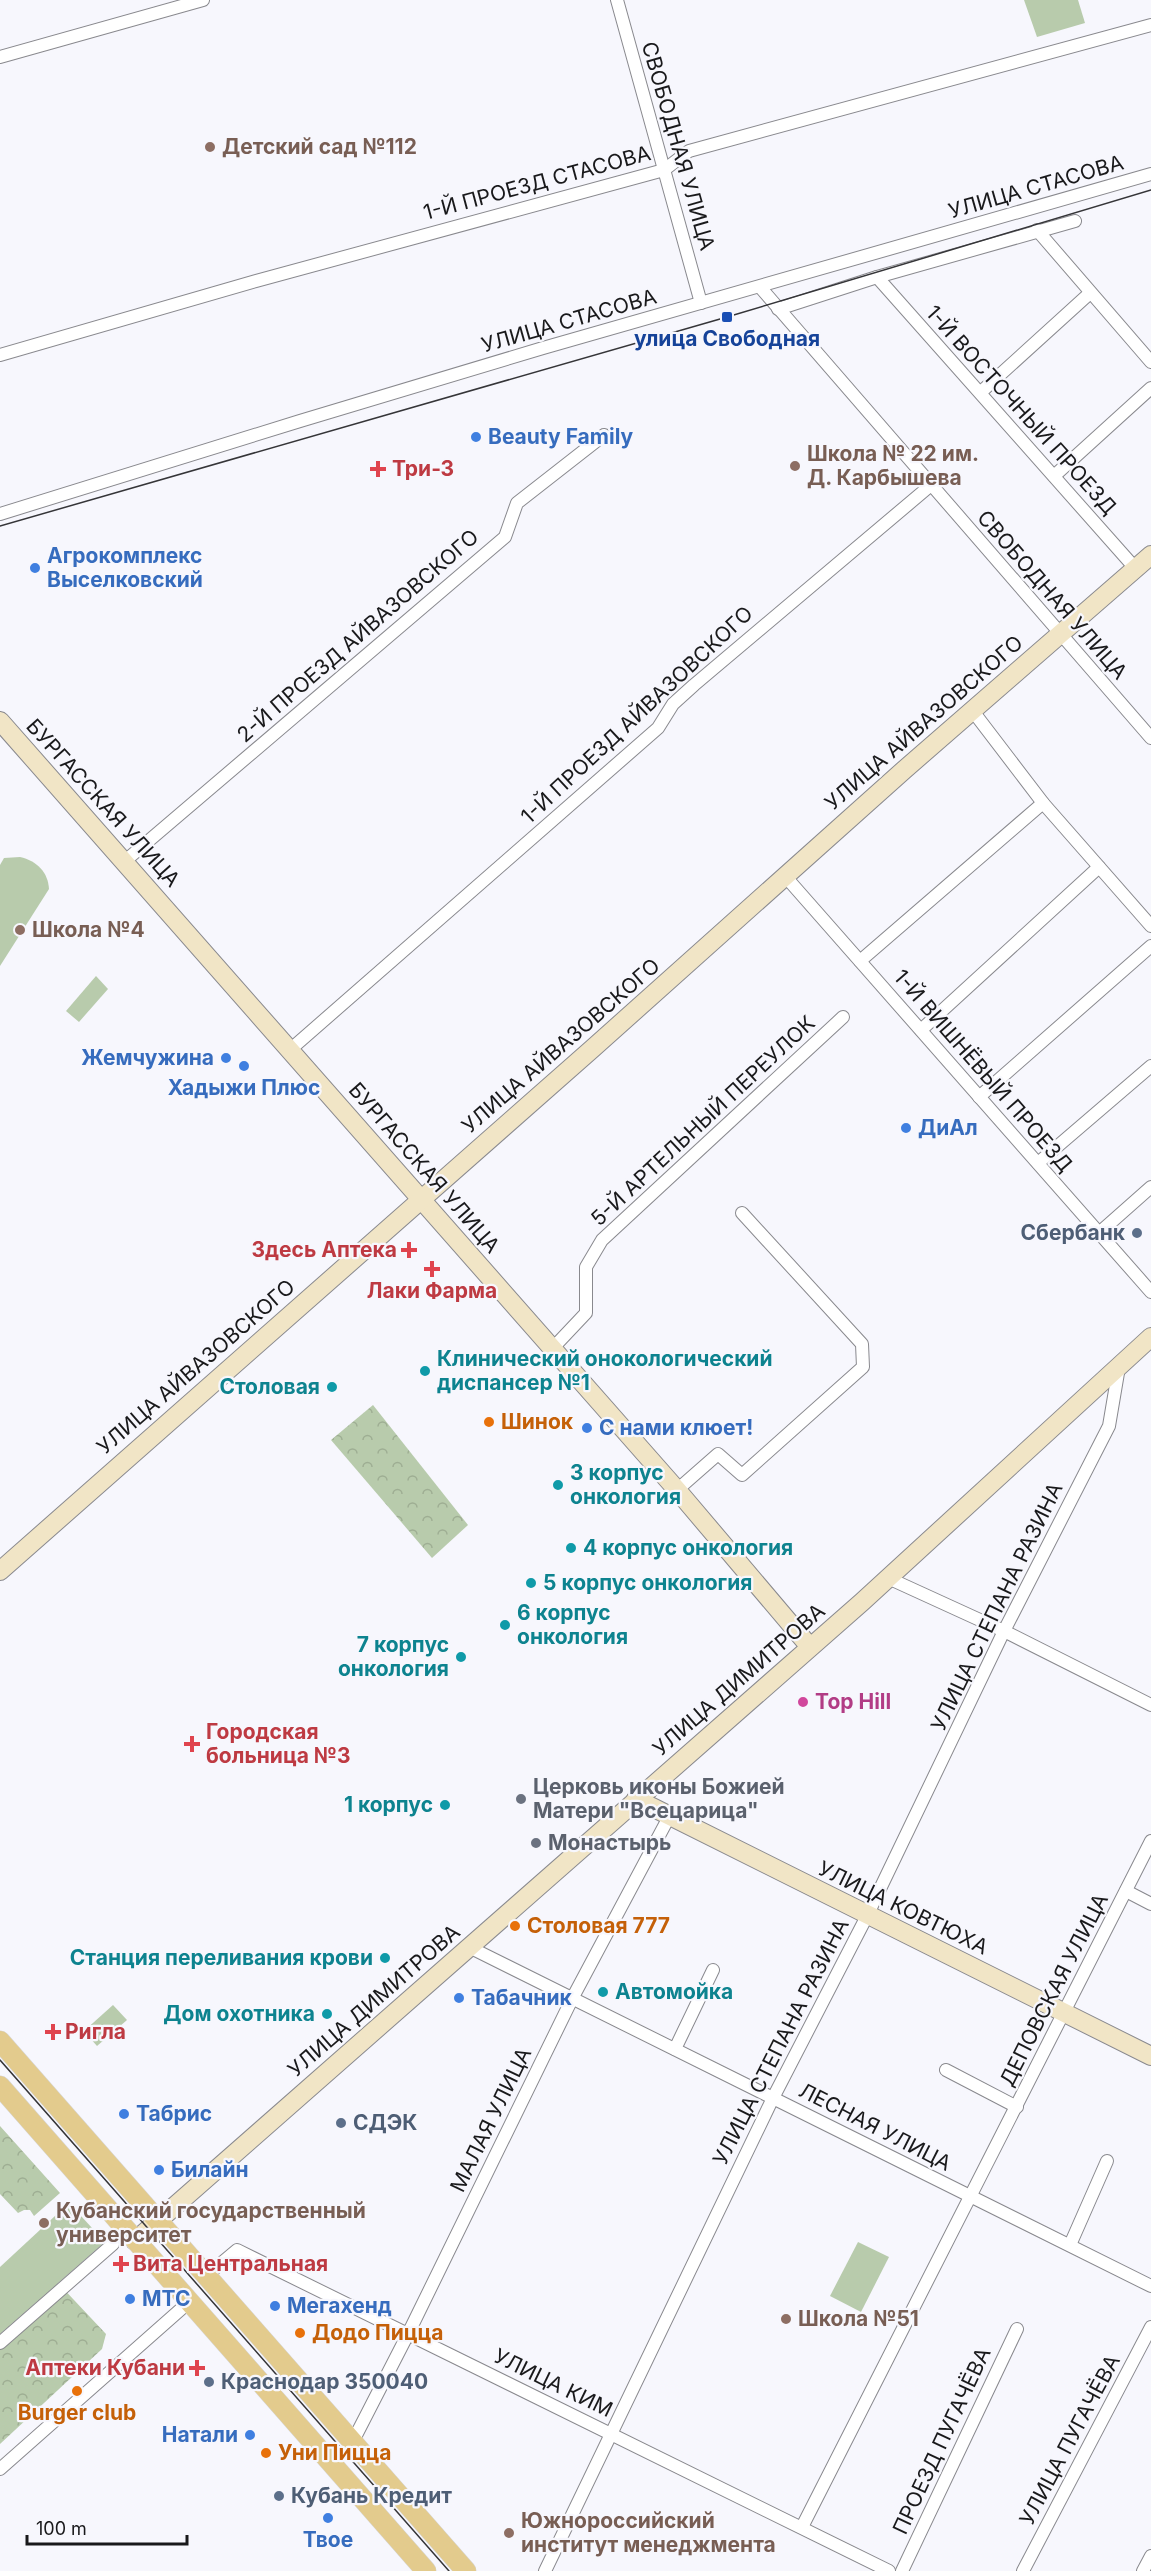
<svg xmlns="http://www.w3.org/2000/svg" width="1151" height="2571" font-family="Inter,sans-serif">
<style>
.green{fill:#b8cbac}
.forest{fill:url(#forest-crowns)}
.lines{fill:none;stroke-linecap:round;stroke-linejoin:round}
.street-casing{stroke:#89898e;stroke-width:14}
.secondary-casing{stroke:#89898e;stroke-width:20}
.primary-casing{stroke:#d6d6d6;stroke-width:21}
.street{stroke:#fff;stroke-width:12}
.secondary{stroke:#f1e5c6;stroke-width:18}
.primary{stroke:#e3cb8d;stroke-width:20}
.tram{stroke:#353538;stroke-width:1.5}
.education-dot{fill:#8d6e63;stroke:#f7f7fd;stroke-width:2}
.transit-dot{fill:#1a4fb4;stroke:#f7f7fd;stroke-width:2}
.shop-dot{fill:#3f7fe0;stroke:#f7f7fd;stroke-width:2}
.health-dot{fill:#e0444e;stroke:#f7f7fd;stroke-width:2}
.service-dot{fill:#5c6f8a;stroke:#f7f7fd;stroke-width:2}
.culture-dot{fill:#0f9aa8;stroke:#f7f7fd;stroke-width:2}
.food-dot{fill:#e8710a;stroke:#f7f7fd;stroke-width:2}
.hotel-dot{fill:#d1479c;stroke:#f7f7fd;stroke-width:2}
.worship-dot{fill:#6b7280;stroke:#f7f7fd;stroke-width:2}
.labels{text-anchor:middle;stroke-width:4.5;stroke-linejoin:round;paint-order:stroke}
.street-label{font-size:21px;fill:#19191b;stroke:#f7f7fd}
.education-label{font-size:21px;font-weight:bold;fill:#785e54;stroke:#f7f7fd;text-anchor:start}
.transit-label{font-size:21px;font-weight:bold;fill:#164399;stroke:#f7f7fd}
.shop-label{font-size:21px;font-weight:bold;fill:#366cbe;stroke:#f7f7fd;text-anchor:start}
.health-label{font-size:21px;font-weight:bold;fill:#be3a42;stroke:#f7f7fd;text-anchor:start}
.service-label{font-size:21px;font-weight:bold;fill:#4e5e75;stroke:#f7f7fd;text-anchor:start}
.culture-label{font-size:21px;font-weight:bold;fill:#0d838f;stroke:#f7f7fd;text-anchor:start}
.food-label{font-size:21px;font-weight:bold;fill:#c56008;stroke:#f7f7fd;text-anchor:start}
.hotel-label{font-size:21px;font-weight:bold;fill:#b23c85;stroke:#f7f7fd;text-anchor:start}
.worship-label{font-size:21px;font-weight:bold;fill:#5b616d;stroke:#f7f7fd;text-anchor:start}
</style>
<defs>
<pattern id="forest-crowns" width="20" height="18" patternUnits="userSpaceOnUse" patternTransform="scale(1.5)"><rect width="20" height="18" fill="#b8cbac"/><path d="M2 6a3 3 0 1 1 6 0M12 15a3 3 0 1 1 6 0" fill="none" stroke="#9eae93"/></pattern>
</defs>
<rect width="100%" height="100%" fill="#f7f7fd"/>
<g class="green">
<polygon points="1024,0 1078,0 1085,23 1037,37"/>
<path d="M20,857C37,861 48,872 49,889L0,966V865L4,858Z"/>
<polygon points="96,976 108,989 79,1022 66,1011"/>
<polygon points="113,2005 127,2020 97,2046 84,2031"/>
<polygon points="69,2203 105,2242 0,2334 0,2267"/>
<polygon points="858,2242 889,2257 861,2312 830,2296"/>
</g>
<g class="forest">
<polygon points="373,1405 468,1525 432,1558 331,1440"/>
<polygon points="0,2126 60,2193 34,2216 30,2210 24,2210 18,2213 0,2194"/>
<polygon points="58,2283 106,2334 102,2349 0,2444 0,2334"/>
</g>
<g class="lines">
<g class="street-casing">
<g id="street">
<polyline points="617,0 701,303"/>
<polyline points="0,57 203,0"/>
<polyline points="1037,230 1151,362"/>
<polyline points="877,277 1135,568"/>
<polyline points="760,287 1151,738"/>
<polyline points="778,309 877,277 1075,221"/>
<polyline points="0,355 256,281 664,170 689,151 1151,25"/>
<polyline points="981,392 1090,293"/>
<polyline points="1054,476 1151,388"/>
<polyline points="0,514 300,421 543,348 1151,174"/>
<polyline points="972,710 1043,803 1151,926"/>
<polyline points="125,861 505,537 517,503 604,435"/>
<polyline points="785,876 1151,1292"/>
<polyline points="860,961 1043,803"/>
<polyline points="921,1030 1099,867"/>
<polyline points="291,1049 658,728 673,704 694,685 931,485"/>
<polyline points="979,1097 1151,946"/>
<polyline points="1038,1163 1151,1066"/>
<polyline points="1099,1233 1151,1187"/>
<polyline points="552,1349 586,1313 586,1267 602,1240 843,1017"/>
<polyline points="677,1490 718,1454 742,1475 863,1367 862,1344 742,1213"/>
<polyline points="888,1578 1004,1631 1151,1705"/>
<polyline points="1126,1891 1151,1904"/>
<polyline points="469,1947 1151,2286"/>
<polyline points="675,2049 713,1970"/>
<polyline points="946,2070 1017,2107"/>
<polyline points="1070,2245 1107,2161"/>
<polyline points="206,2276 237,2250 889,2571"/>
<polyline points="0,2343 113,2244"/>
<polyline points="352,2443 408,2334 573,1997 669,1817"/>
<polyline points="0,2469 189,2302"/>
<polyline points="802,2527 1151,1841"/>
<polyline points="545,2571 773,2098 867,1916 1004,1631 1109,1426 1119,1367"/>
<polyline points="902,2571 1017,2329"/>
<polyline points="1023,2571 1151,2327"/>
<polyline points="1143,2571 1151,2556"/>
</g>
</g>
<g class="secondary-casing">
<g id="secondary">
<polyline points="0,721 677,1490 810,1647"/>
<polyline points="0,1571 592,1049 904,770 1151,555"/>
<polyline points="636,1799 1151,2056"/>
<polyline points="135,2241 862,1602 1151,1337"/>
</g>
</g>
<g class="primary-casing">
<g id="primary">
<polyline points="0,2041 466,2571"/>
<polyline points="0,2086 426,2571"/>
</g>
</g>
<use href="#street" class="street"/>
<use href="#secondary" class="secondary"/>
<use href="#primary" class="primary"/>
<g class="tram">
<polyline points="0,526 727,317 1151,190"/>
<polyline points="0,2060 449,2571"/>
</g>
</g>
<g class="education-dot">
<circle cx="210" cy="147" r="6"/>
<circle cx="795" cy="466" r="6"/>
<circle cx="20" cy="930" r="6"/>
<circle cx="44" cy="2223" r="6"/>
<circle cx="786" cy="2319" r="6"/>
<circle cx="509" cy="2533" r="6"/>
</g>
<rect class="transit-dot" x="721" y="311" width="12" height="12" rx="3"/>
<g class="shop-dot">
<circle cx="476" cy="437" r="6"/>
<circle cx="35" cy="568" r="6"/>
<circle cx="226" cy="1058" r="6"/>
<circle cx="244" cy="1066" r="6"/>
<circle cx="906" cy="1128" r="6"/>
<circle cx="587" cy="1428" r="6"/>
<circle cx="459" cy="1998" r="6"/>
<circle cx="124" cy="2114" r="6"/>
<circle cx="159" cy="2170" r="6"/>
<circle cx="130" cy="2299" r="6"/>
<circle cx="275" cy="2306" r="6"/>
<circle cx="250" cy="2435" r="6"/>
<circle cx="328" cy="2518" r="6"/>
</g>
<g class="health-dot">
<path d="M375 460h6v6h6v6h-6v6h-6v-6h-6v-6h6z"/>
<path d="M406 1241h6v6h6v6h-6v6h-6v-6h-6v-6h6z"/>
<path d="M429 1260h6v6h6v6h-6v6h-6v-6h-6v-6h6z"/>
<path d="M189 1735h6v6h6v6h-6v6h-6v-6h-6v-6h6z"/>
<path d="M50 2023h6v6h6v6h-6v6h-6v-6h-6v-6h6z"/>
<path d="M118 2255h6v6h6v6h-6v6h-6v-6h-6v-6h6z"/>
<path d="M194 2359h6v6h6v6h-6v6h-6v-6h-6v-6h6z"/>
</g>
<g class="service-dot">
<circle cx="1137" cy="1233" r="6"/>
<circle cx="341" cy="2123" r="6"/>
<circle cx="209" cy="2382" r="6"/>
<circle cx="279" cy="2496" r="6"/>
</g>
<g class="culture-dot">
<circle cx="425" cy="1371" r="6"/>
<circle cx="332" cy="1387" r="6"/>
<circle cx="558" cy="1485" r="6"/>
<circle cx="571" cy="1548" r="6"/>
<circle cx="531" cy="1583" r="6"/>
<circle cx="505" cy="1625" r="6"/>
<circle cx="461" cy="1657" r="6"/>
<circle cx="445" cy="1805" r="6"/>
<circle cx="385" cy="1958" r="6"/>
<circle cx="603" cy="1992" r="6"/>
<circle cx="327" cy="2014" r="6"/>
</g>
<g class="food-dot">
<circle cx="489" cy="1422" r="6"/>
<circle cx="515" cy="1926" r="6"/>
<circle cx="300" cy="2333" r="6"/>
<circle cx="77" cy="2391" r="6"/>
<circle cx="266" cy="2453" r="6"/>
</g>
<circle class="hotel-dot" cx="803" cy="1702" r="6"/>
<g class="worship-dot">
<circle cx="521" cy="1799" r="6"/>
<circle cx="536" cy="1843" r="6"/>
</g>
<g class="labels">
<g class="street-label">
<text transform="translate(678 146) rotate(74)" y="7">СВОБОДНАЯ УЛИЦА</text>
<text transform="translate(537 183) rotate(-15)" y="7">1-Й ПРОЕЗД СТАСОВА</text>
<text transform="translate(1036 187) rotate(-16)" y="7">УЛИЦА СТАСОВА</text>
<text transform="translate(569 321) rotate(-16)" y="7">УЛИЦА СТАСОВА</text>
<text transform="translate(1021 410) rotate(48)" y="7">1-Й ВОСТОЧНЫЙ ПРОЕЗД</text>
<text transform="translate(1052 595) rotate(49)" y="7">СВОБОДНАЯ УЛИЦА</text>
<text transform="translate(358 636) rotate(-41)" y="7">2-Й ПРОЕЗД АЙВАЗОВСКОГО</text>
<text transform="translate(637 715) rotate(-43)" y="7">1-Й ПРОЕЗД АЙВАЗОВСКОГО</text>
<text transform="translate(924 723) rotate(-41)" y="7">УЛИЦА АЙВАЗОВСКОГО</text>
<text transform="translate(103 803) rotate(48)" y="7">БУРГАССКАЯ УЛИЦА</text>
<text transform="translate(561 1046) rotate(-41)" y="7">УЛИЦА АЙВАЗОВСКОГО</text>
<text transform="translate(983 1071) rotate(49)" y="7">1-Й ВИШНЁВЫЙ ПРОЕЗД</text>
<text transform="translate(703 1121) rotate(-43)" y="7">5-Й АРТЕЛЬНЫЙ ПЕРЕУЛОК</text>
<text transform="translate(424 1168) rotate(49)" y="7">БУРГАССКАЯ УЛИЦА</text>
<text transform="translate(196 1367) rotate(-41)" y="7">УЛИЦА АЙВАЗОВСКОГО</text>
<text transform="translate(997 1607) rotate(-64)" y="7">УЛИЦА СТЕПАНА РАЗИНА</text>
<text transform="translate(739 1680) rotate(-41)" y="7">УЛИЦА ДИМИТРОВА</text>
<text transform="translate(903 1908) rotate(26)" y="7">УЛИЦА КОВТЮХА</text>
<text transform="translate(1054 1990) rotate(-63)" y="7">ДЕПОВСКАЯ УЛИЦА</text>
<text transform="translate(374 2001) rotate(-41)" y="7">УЛИЦА ДИМИТРОВА</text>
<text transform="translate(781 2042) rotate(-63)" y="7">УЛИЦА СТЕПАНА РАЗИНА</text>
<text transform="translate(491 2120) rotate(-64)" y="7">МАЛАЯ УЛИЦА</text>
<text transform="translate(875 2127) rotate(27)" y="7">ЛЕСНАЯ УЛИЦА</text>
<text transform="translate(553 2383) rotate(26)" y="7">УЛИЦА КИМ</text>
<text transform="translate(1070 2440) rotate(-62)" y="7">УЛИЦА ПУГАЧЁВА</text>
<text transform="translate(942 2441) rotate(-65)" y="7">ПРОЕЗД ПУГАЧЁВА</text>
</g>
<g class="education-label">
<text x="222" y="154">Детский сад №112</text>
<text x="807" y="461">Школа № 22 им.<tspan x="807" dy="24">Д. Карбышева</tspan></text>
<text x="32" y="937">Школа №4</text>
<text x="56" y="2218">Кубанский государственный<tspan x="56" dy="24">университет</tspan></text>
<text x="798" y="2326">Школа №51</text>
<text x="521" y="2528">Южнороссийский<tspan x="521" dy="24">институт менеджмента</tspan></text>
</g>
<g class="transit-label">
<text x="727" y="346">улица Свободная</text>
</g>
<g class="shop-label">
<text x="488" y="444">Beauty Family</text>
<text x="47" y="563">Агрокомплекс<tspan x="47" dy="24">Выселковский</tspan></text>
<text x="214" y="1065" text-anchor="end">Жемчужина</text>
<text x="244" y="1095" text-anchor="middle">Хадыжи Плюс</text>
<text x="918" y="1135">ДиАл</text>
<text x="599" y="1435">С нами клюет!</text>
<text x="471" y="2005">Табачник</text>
<text x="136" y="2121">Табрис</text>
<text x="171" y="2177">Билайн</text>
<text x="142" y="2306">МТС</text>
<text x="287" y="2313">Мегахенд</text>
<text x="238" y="2442" text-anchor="end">Натали</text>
<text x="328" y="2547" text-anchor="middle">Твое</text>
</g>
<g class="health-label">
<text x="392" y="476">Три-З</text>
<text x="397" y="1257" text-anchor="end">Здесь Аптека</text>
<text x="432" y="1298" text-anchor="middle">Лаки Фарма</text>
<text x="206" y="1739">Городская<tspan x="206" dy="24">больница №3</tspan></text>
<text x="65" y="2039">Ригла</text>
<text x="133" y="2271">Вита Центральная</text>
<text x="185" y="2375" text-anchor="end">Аптеки Кубани</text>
</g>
<g class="service-label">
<text x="1125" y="1240" text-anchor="end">Сбербанк</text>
<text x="353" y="2130">СДЭК</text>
<text x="221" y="2389">Краснодар 350040</text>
<text x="291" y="2503">Кубань Кредит</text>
</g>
<g class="culture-label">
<text x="437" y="1366">Клинический онокологический<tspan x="437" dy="24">диспансер №1</tspan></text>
<text x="320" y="1394" text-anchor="end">Столовая</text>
<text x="570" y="1480">3 корпус<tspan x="570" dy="24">онкология</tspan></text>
<text x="583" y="1555">4 корпус онкология</text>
<text x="543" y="1590">5 корпус онкология</text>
<text x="517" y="1620">6 корпус<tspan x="517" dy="24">онкология</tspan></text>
<text x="449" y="1652" text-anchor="end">7 корпус<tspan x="449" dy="24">онкология</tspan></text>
<text x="433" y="1812" text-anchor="end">1 корпус</text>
<text x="373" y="1965" text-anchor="end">Станция переливания крови</text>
<text x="615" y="1999">Автомойка</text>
<text x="315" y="2021" text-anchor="end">Дом охотника</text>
</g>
<g class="food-label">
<text x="501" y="1429">Шинок</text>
<text x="527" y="1933">Столовая 777</text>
<text x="312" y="2340">Додо Пицца</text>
<text x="77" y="2420" text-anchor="middle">Burger club</text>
<text x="278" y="2460">Уни Пицца</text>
</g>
<g class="hotel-label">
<text x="815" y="1709">Top Hill</text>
</g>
<g class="worship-label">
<text x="533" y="1794">Церковь иконы Божией<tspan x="533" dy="24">Матери "Всецарица"</tspan></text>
<text x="548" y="1850">Монастырь</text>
</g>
</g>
<path d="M27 2535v9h160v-9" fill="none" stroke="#19191b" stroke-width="3"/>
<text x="36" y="2535" font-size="18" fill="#19191b" stroke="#f7f7fd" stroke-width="4.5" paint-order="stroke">100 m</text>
</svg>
